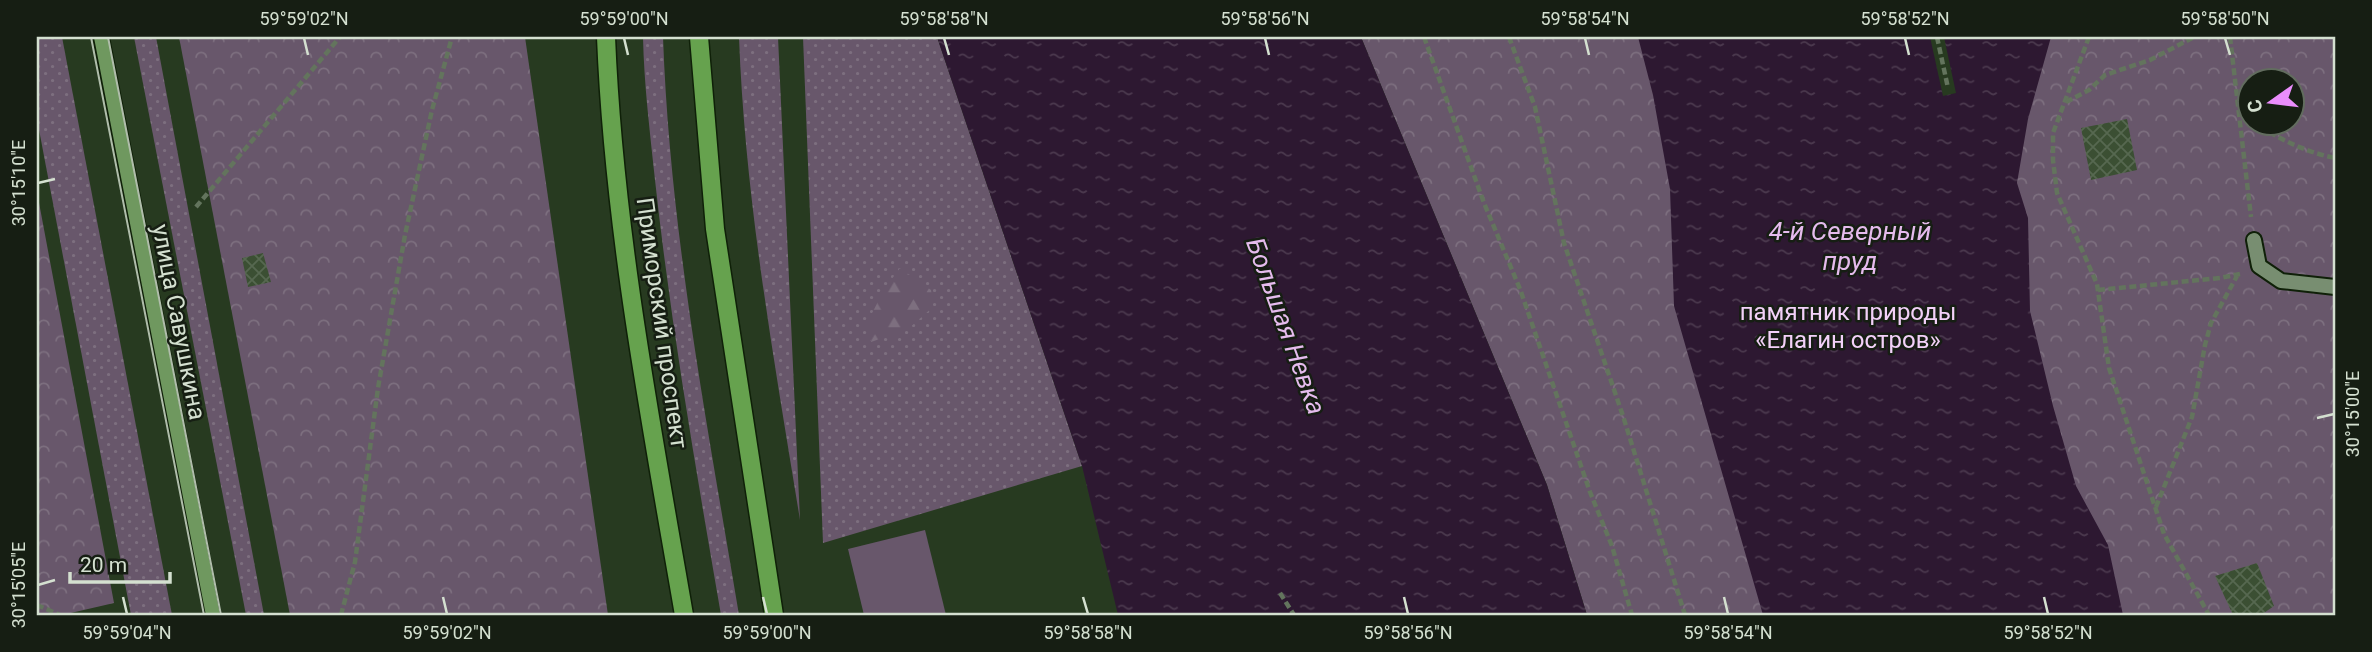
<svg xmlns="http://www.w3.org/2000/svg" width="2372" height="652" font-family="Roboto,sans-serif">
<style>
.grass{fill:url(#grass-dots)}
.forest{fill:url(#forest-firs)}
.park{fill:url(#park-crowns);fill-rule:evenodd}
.garden{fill:#68576b}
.water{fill:url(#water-ripples)}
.pier{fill:#273a20}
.building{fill:url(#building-cross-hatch)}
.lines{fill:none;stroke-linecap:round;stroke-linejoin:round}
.service-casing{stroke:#0f2008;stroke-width:18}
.secondary-casing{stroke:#0f2008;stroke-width:18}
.primary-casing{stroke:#0f2008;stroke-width:21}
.path{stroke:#63745d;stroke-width:4.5;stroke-dasharray:7 3.5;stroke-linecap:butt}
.service{stroke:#788e71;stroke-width:14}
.secondary{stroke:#6f985f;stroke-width:14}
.primary{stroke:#66a24e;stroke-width:18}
.tram{stroke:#b0bdab;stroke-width:2}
.ticks{fill:none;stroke:#d4e0d0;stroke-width:2.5}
.labels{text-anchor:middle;stroke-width:5;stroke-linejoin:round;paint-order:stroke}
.park-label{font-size:24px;fill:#f3d1f9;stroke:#161e13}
.street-label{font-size:24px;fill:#d4e0d0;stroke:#161e13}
.water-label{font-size:26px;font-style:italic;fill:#e5bbed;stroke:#161e13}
.neatline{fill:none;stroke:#d4e0d0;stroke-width:2.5}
.ticks-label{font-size:18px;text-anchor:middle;fill:#d4e0d0}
</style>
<defs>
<pattern id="grass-dots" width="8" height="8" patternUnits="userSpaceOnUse" patternTransform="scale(1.75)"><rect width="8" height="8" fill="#68576b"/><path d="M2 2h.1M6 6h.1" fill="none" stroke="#7d6f7f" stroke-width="1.8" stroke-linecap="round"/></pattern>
<pattern id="forest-firs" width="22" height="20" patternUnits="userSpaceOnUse" patternTransform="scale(1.75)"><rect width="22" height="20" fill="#68576b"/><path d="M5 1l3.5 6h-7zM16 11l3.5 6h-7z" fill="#7d6f7f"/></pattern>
<pattern id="park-crowns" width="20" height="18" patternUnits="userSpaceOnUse" patternTransform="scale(1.75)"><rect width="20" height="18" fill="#68576b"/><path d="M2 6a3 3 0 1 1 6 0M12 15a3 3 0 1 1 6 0" fill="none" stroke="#7d6f7f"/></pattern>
<pattern id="water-ripples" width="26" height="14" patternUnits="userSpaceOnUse" patternTransform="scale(1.75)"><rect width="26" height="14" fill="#2d1831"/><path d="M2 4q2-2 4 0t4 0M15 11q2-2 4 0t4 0" fill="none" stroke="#4b394e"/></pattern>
<pattern id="building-cross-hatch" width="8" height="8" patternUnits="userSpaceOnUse" patternTransform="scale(1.75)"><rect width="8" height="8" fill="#3b4f33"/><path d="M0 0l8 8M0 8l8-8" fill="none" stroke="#566850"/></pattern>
</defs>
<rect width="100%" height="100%" fill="#273a20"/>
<g class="grass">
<polygon points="37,37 62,37 172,615 131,615 37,119"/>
<polygon points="134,37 156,37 264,615 246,615"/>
<path d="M643,37H663C670,232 707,423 739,615H721C696,470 671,326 655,180C650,132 644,85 643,37Z"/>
<path d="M739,37H778L800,520C774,360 745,199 739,37Z"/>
<polygon points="803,37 937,37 1082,466 823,543"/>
</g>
<polygon class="forest" points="900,268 931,290 933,307 908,329 871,342 865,327 885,288"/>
<g class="park">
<polygon points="179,37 525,37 608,615 290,615"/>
<path d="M1361,37H2335V615H1587L1547,485ZM2250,80H2292V122H2250Z"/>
<polygon points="37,192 114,603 62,615 37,615"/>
</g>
<polygon class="garden" points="925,530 946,615 864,615 848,549"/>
<g class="water">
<polygon points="937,37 1361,37 1547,485 1587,615 1118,615 1082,466"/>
<polygon points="1638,37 2051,37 2028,119 2017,183 2028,218 2030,311 2053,406 2076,486 2108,545 2123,615 1763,615 1674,306 1670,189 1653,95"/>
</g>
<polygon class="pier" points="1930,37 1944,37 1956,93 1943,96"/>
<g class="building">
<polygon points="2127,119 2137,170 2091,180 2081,128"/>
<polygon points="263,253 271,282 248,287 242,258"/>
<polygon points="2257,563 2274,606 2261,615 2233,615 2215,576"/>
</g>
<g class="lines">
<g class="service-casing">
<polyline id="service" points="2254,240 2259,266 2281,281 2335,287"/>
</g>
<g class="secondary-casing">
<polyline id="secondary" points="101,37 213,615"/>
</g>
<g class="primary-casing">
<g id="primary">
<path d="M606,37C614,232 651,423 684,615"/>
<polyline points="699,37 715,229 774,615"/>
</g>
</g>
<g class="path">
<polyline points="1424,37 1484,203 1520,289 1590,492 1612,546 1632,615"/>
<polyline points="1509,37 1535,107 1564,243 1623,416 1685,615"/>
<polyline points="1937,37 1948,88"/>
<polyline points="2089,37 2053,133 2053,160 2057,193 2097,284 2109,368 2164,534 2209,615"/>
<polyline points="2230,37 2251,217"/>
<polyline points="2066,102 2089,90 2105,75 2150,60 2194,37"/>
<path d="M2251,122C2279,138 2304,152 2335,158"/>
<polyline points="196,207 340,37"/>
<polyline points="2098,290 2220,278 2240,274"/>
<polyline points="2156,507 2192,417 2205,345 2211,323 2237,276"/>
<polyline points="1280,593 1294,615"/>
<polyline points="37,605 60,615"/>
<polyline points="341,615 355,562 378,388 405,235 432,110 452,37"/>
</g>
<use href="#service" class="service"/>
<use href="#secondary" class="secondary"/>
<use href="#primary" class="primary"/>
<g class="tram">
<polyline points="91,37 204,615"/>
<polyline points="108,37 221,615"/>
</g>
</g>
<path class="ticks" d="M304,38L308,55M624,38L628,55M944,38L949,55M1265,38L1269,55M1585,38L1589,55M1905,38L1909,55M2225,38L2230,55M38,183L55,179M2317,418L2334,414M38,585L55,580M123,597L127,614M443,597L447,614M763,597L767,614M1083,597L1088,614M1404,597L1408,614M1724,597L1728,614M2044,597L2048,614"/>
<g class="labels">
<g class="park-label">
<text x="1848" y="320">памятник природы<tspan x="1848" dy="28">«Елагин остров»</tspan></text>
</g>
<g class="street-label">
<text transform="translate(179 322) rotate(79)" y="8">улица Савушкина</text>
<text transform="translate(662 323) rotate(82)" y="8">Приморский проспект</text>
</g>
<g class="water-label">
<text x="1850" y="240">4-й Северный<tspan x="1850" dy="30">пруд</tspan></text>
<text transform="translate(1286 326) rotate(70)" y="9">Большая Невка</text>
</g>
</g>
<rect width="2372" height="652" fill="none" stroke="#161e13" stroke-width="77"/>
<g transform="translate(2271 102) rotate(256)"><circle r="33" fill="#161e13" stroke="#626c5f" stroke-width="2"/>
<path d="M0-5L12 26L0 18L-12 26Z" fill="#ea8dfc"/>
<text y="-10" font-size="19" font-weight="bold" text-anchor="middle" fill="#d4e0d0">С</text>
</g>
<path d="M70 572v10h100v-10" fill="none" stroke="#d4e0d0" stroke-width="3.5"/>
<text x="80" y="572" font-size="21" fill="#d4e0d0" stroke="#161e13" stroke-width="5" paint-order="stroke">20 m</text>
<rect x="38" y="38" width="2296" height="576" class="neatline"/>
<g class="ticks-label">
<text x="304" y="25">59°59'02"N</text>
<text x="624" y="25">59°59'00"N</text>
<text x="944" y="25">59°58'58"N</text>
<text x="1265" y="25">59°58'56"N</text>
<text x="1585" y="25">59°58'54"N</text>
<text x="1905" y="25">59°58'52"N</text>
<text x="2225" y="25">59°58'50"N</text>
<text transform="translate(19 183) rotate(-90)" y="6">30°15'10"E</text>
<text transform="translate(2353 414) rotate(-90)" y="6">30°15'00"E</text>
<text transform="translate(19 585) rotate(-90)" y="6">30°15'05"E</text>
<text x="127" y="639">59°59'04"N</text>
<text x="447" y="639">59°59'02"N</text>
<text x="767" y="639">59°59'00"N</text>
<text x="1088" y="639">59°58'58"N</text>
<text x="1408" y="639">59°58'56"N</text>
<text x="1728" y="639">59°58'54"N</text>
<text x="2048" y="639">59°58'52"N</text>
</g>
</svg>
